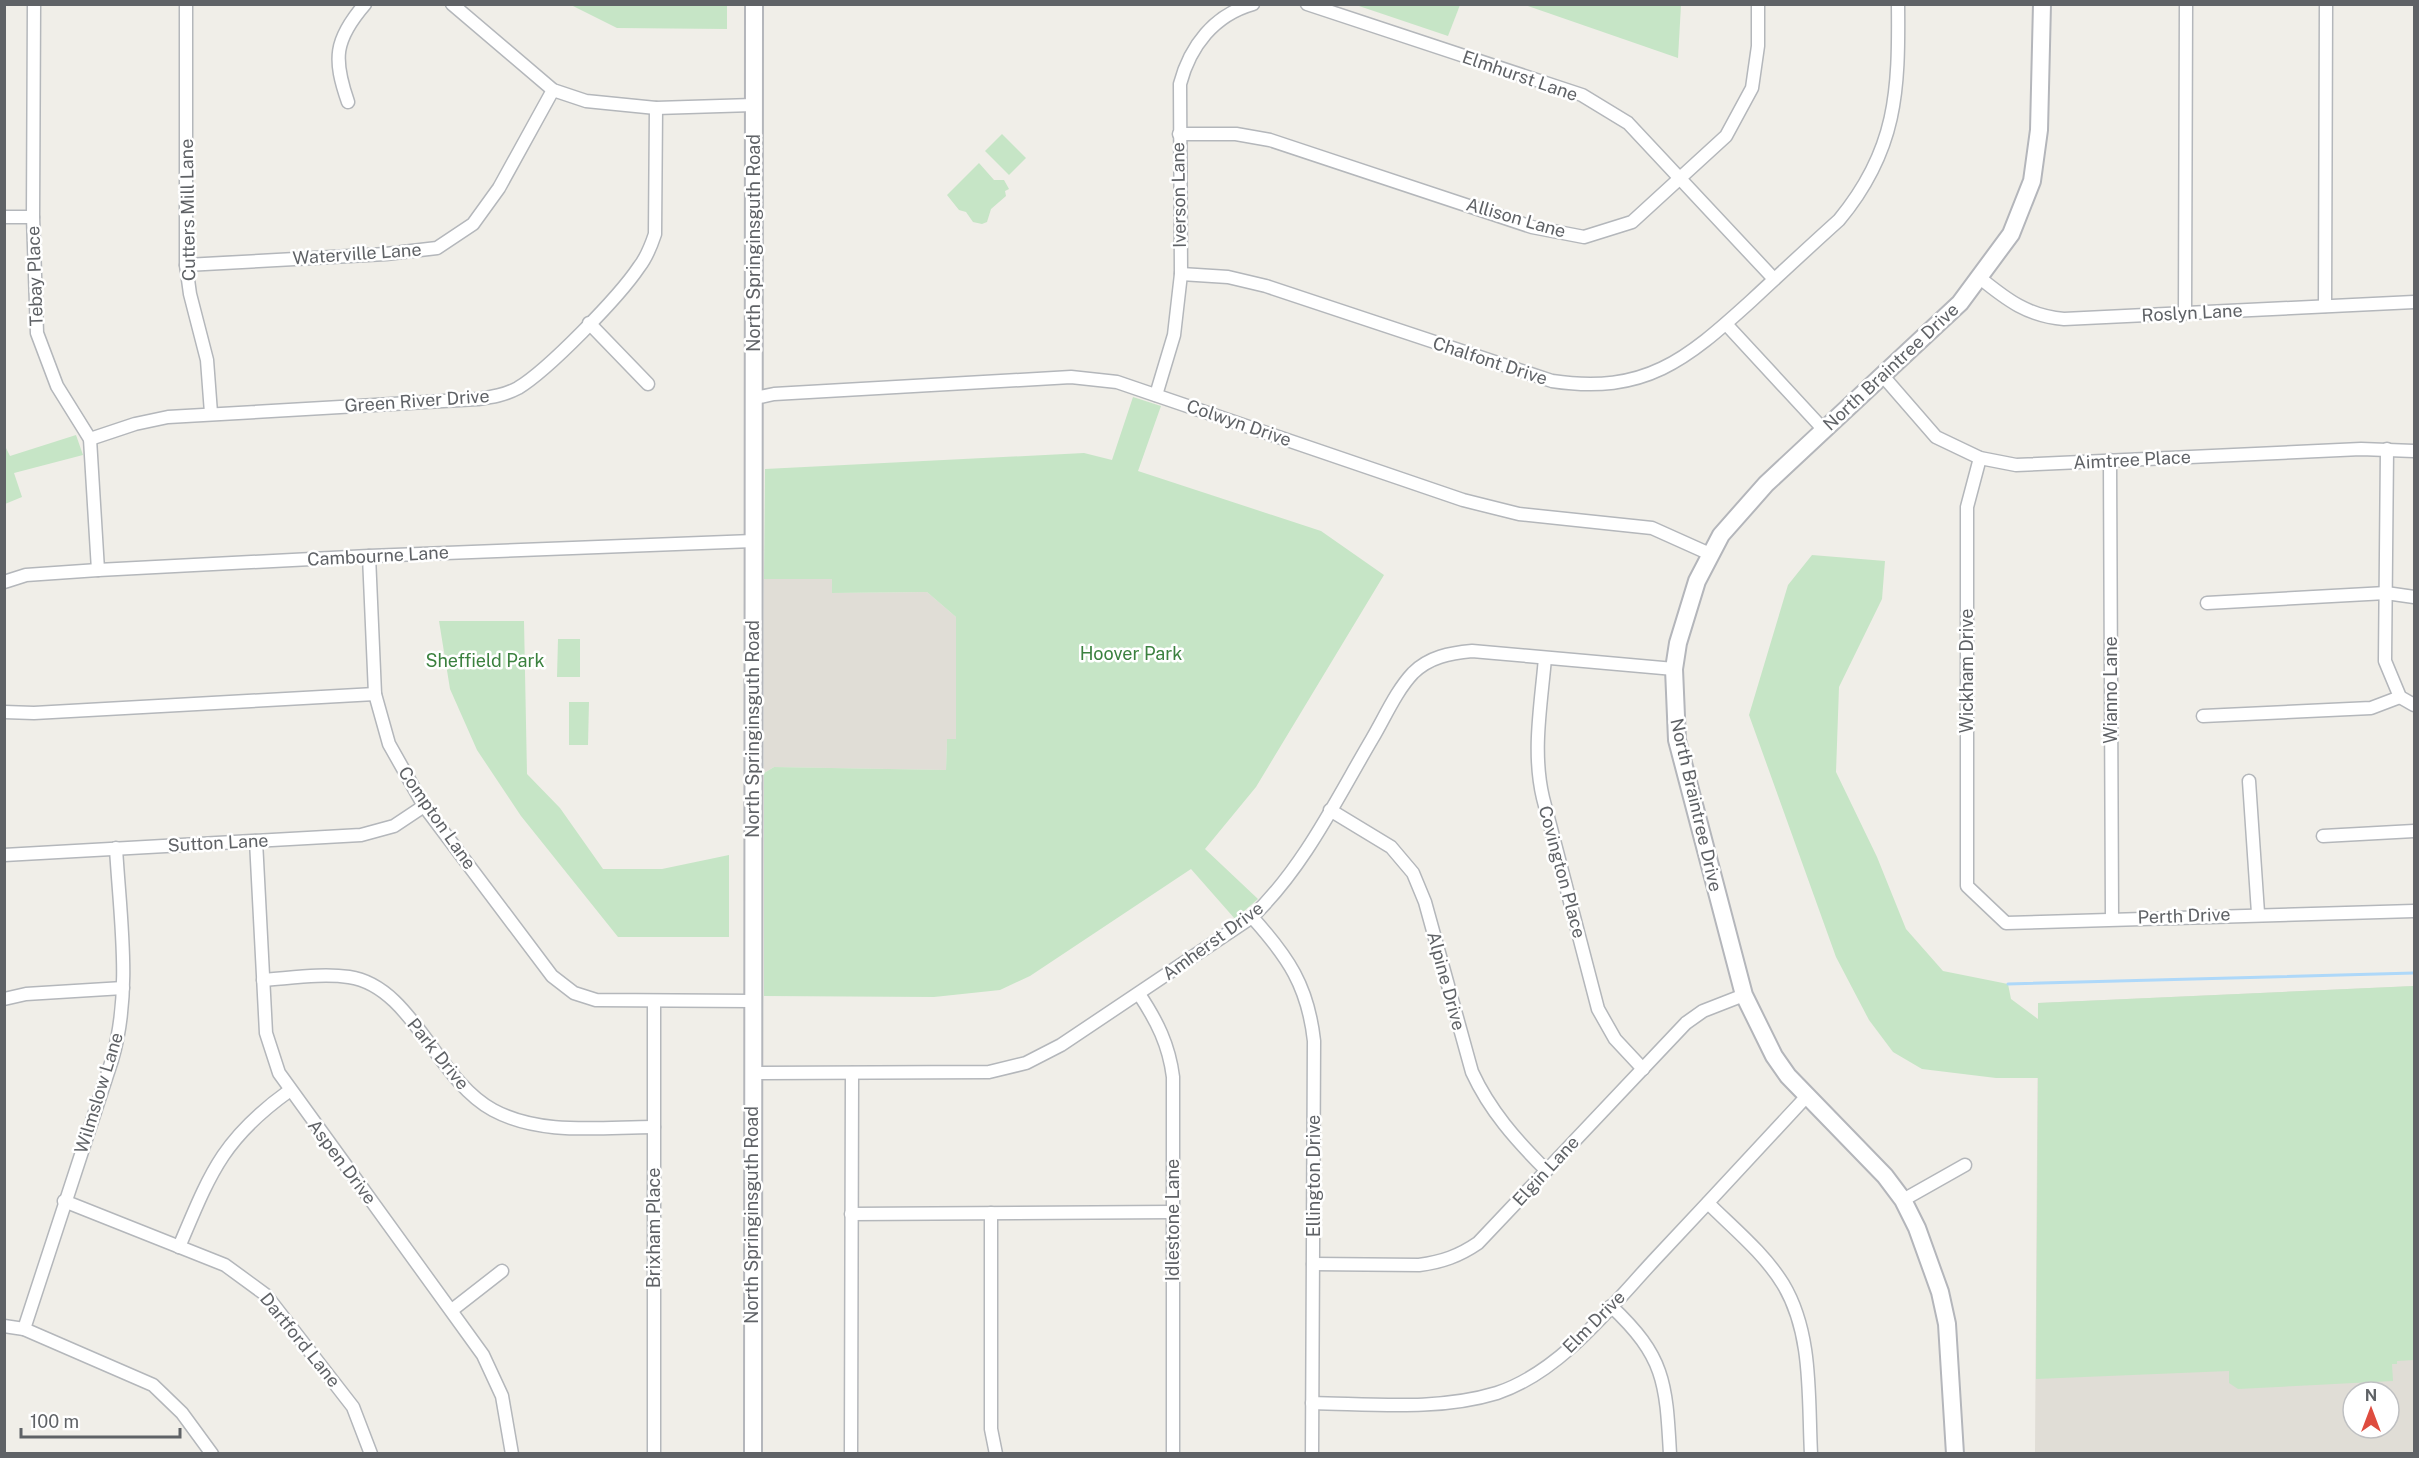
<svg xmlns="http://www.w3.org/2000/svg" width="2419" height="1458" font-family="'Public Sans',sans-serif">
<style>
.education{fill:#e0ddd6;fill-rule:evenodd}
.green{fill:#c6e5c6}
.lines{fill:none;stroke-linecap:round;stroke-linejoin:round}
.stream{stroke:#aed8f9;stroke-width:3}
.street-casing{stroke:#b4b7bb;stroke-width:15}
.secondary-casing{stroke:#b4b6bb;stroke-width:20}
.street{stroke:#fff;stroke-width:12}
.secondary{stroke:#fff;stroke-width:16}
.labels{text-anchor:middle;stroke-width:5;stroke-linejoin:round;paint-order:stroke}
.street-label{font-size:18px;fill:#5f6266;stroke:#fff}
.park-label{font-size:18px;fill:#3b813f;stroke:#fff}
</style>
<rect width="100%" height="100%" fill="#f0eee8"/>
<g class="education">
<polygon points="764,579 832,579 832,593 927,592 956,617 956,740 947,740 946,770 774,767 764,773"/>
<path d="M2414,986V1453L2035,1454L2038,1003ZM2353,1392H2389V1428H2353Z"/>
</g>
<g class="green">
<polygon points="571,5 727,5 727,29 617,28"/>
<polygon points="1356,5 1460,4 1460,5 1448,36"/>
<polygon points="1525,5 1681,5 1678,58"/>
<polygon points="1002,134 1026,158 1009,175 985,151"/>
<polygon points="979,163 994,180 1004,180 1009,189 1005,191 1006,196 991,209 987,222 982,224 973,222 966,212 959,210 947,195"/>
<polygon points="1133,397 1161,406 1138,471 1321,531 1384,575 1256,787 1205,849 1258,899 1235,919 1191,869 1030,976 1000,990 934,997 764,996 764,773 774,767 946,770 947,739 956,739 956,617 927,592 832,593 832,579 764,579 765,469 1084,453 1112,460"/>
<polygon points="76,435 83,455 14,473 22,497 5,504 5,446 10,456"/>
<polygon points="1812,555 1885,561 1882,599 1839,687 1836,772 1877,857 1906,929 1943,971 2008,984 2011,999 2038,1019 2038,1003 2414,986 2414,1360 2397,1361 2397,1364 2392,1364 2393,1381 2238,1389 2229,1383 2229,1371 2036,1379 2038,1078 1996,1078 1922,1069 1893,1052 1869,1020 1836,957 1749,715 1788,585"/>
<polygon points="439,621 524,621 527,774 560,808 603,869 662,869 729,855 729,937 618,937 521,816 477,750 450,689"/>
<polygon points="558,639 580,639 580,677 557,677"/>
<polygon points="569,702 589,702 588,745 569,745"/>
</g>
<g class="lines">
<polyline class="stream" points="2008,984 2414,973"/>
<g class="street-casing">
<g id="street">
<polyline points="34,4 33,217 37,333 57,386 90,439 98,570"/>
<polyline points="186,4 186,265 190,294 207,360 211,413"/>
<polyline points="452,4 553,90 586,101 656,108 753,105"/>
<polyline points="1307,4 1582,95 1628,123 1774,279"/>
<path d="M348,102C333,59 334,40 365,4"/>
<polyline points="1179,134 1236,134 1270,140 1532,227 1584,237 1632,222 1726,136 1752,88 1758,46 1758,4"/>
<polyline points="4,217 33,217"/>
<polyline points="186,265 386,254 437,248 473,224 499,188 553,90"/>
<path d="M1181,274L1228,277L1266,286L1552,381C1645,395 1686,360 1751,301C1780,274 1809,247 1839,220C1897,150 1899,91 1898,4"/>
<path d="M1980,278C2007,300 2028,316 2064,319L2414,302"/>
<polyline points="2325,306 2326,4"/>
<polyline points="2185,313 2186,4"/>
<polyline points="589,323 648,384"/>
<polyline points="1726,324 1824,430"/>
<polyline points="1883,376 1936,437 1980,458 2016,465 2361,449 2414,451"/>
<path d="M1156,395L1174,335L1181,274L1180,84C1190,46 1214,15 1253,4"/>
<polyline points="755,398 774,394 1071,377 1117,382 1463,500 1519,514 1652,528 1710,554"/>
<path d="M90,439L135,424L168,417L478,399C492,397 505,395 518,388C548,370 619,297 639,267C647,257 651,246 655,234L656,108"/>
<polyline points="2387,449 2385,661 2400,697 2414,705"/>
<polyline points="1980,458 1967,507 1967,886 2006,923 2414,911"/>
<polyline points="2110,460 2112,919"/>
<polyline points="369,556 375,694 389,744 424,806 552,976 574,993 596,1000 752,1001"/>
<polyline points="4,582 26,575 98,570 369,556 753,541"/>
<polyline points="2207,603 2386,593 2414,597"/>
<path d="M1545,658C1541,705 1532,752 1543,798L1598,1009L1615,1039L1643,1069"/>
<polyline points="4,712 34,713 375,694"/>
<polyline points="2203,716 2371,708 2400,697"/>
<polyline points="2249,781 2258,913"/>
<path d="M1330,810L1391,847L1413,873L1425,902L1472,1072C1490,1111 1516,1140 1546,1170"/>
<polyline points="2323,836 2414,831"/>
<polyline points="256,841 266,1033 279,1073 483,1355 502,1396 512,1454"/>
<polyline points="4,855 361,835 394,826 424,806"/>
<path d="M1252,917C1288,957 1308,986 1314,1041L1312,1454"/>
<path d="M263,980C291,978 322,973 349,977C412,986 436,1079 493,1110C541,1136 601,1127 654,1127"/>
<path d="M1139,994C1157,1021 1169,1045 1173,1077V1454"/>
<polyline points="4,999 26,994 123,988"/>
<polyline points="654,1002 654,1454"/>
<path d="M752,1073L989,1072L1026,1063L1061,1045L1252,917C1304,867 1336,800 1372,739C1385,717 1396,691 1413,673C1429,657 1450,653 1472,651L1674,669"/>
<polyline points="1903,1200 1965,1165"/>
<polyline points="64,1201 225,1265 266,1295 353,1407 371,1454"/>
<path d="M1708,1203C1733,1228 1764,1253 1783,1284C1813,1334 1808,1397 1811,1454"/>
<polyline points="991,1213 991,1429 996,1454"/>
<polyline points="851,1214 1173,1212"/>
<path d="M179,1247C210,1174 222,1139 289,1091"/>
<path d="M1313,1264L1419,1265C1442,1262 1459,1256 1478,1243L1686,1023L1703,1011L1744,995"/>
<path d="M1611,1306C1665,1357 1666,1382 1670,1454"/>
<polyline points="452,1310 502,1271"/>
<polyline points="4,1326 24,1329 153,1385 182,1413 212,1454"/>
<path d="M24,1329L112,1060C132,992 120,918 116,848"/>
<path d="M1312,1403C1373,1404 1438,1411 1497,1393C1561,1372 1612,1305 1657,1257C1707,1204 1756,1151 1806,1097"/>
<polyline points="851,1454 852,1073"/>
</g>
</g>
<g class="secondary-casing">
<g id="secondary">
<polyline points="753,1454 754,4"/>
<polyline points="1955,1454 1947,1324 1940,1292 1917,1228 1903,1200 1885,1176 1788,1076 1774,1056 1744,995 1677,740 1674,669 1678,643 1697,581 1721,535 1766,484 1960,303 2011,234 2032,181 2039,130 2042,4"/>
</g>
</g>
<use href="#street" class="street"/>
<use href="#secondary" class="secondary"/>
</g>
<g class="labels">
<g class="street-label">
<text transform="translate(1520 76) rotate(19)" y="6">Elmhurst Lane</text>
<text transform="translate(1179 195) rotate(-91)" y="6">Iverson Lane</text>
<text transform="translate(188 210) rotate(-91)" y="6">Cutters Mill Lane</text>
<text transform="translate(1516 218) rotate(16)" y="6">Allison Lane</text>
<text transform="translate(754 243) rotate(-90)" y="6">North Springinsguth Road</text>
<text transform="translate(357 254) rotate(-4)" y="6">Waterville Lane</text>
<text transform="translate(35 276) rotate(-92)" y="6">Tebay Place</text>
<text transform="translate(2192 313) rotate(-3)" y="6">Roslyn Lane</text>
<text transform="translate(1490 361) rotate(18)" y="6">Chalfont Drive</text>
<text transform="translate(1891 367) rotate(-43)" y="6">North Braintree Drive</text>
<text transform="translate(417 401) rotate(-4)" y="6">Green River Drive</text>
<text transform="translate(1239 423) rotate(19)" y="6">Colwyn Drive</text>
<text transform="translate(2132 460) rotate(-3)" y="6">Aimtree Place</text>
<text transform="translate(378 556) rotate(-3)" y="6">Cambourne Lane</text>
<text transform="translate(1967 671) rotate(-90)" y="6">Wickham Drive</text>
<text transform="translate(2111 690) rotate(-90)" y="6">Wianno Lane</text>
<text transform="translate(753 729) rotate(-90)" y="6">North Springinsguth Road</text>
<text transform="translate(1696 805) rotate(77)" y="6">North Braintree Drive</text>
<text transform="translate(437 818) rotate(55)" y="6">Compton Lane</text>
<text transform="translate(218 843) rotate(-3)" y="6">Sutton Lane</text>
<text transform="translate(1562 872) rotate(75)" y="6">Covington Place</text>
<text transform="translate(2184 916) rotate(-2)" y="6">Perth Drive</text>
<text transform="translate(1213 941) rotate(-36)" y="6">Amherst Drive</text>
<text transform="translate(1446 981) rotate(75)" y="6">Alpine Drive</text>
<text transform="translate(438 1054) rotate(51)" y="6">Park Drive</text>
<text transform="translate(99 1093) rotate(-73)" y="6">Wilmslow Lane</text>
<text transform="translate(342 1162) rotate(53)" y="6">Aspen Drive</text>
<text transform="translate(1546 1171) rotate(-47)" y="6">Elgin Lane</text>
<text transform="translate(1314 1176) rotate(-90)" y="6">Ellington Drive</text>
<text transform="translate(752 1215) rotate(-90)" y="6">North Springinsguth Road</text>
<text transform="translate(1173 1220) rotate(-90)" y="6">Idlestone Lane</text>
<text transform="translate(654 1228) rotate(-90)" y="6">Brixham Place</text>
<text transform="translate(1594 1322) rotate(-45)" y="6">Elm Drive</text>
<text transform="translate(300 1340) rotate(51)" y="6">Dartford Lane</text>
</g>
<g class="park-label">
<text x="1131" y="660">Hoover Park</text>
<text x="485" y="667">Sheffield Park</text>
</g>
</g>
<rect width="2419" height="1458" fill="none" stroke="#5f6266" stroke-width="12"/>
<g transform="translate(2371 1410)"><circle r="28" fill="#ffffff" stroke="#bfc0c2" stroke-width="1.5"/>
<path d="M0-4.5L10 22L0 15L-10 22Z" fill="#de4c3f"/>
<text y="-9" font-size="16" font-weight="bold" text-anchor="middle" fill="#5f6266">N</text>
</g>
<path d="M21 1428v9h159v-9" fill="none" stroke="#5f6266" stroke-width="3"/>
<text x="30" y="1428" font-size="18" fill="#5f6266" stroke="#ffffff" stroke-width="4.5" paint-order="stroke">100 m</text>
</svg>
